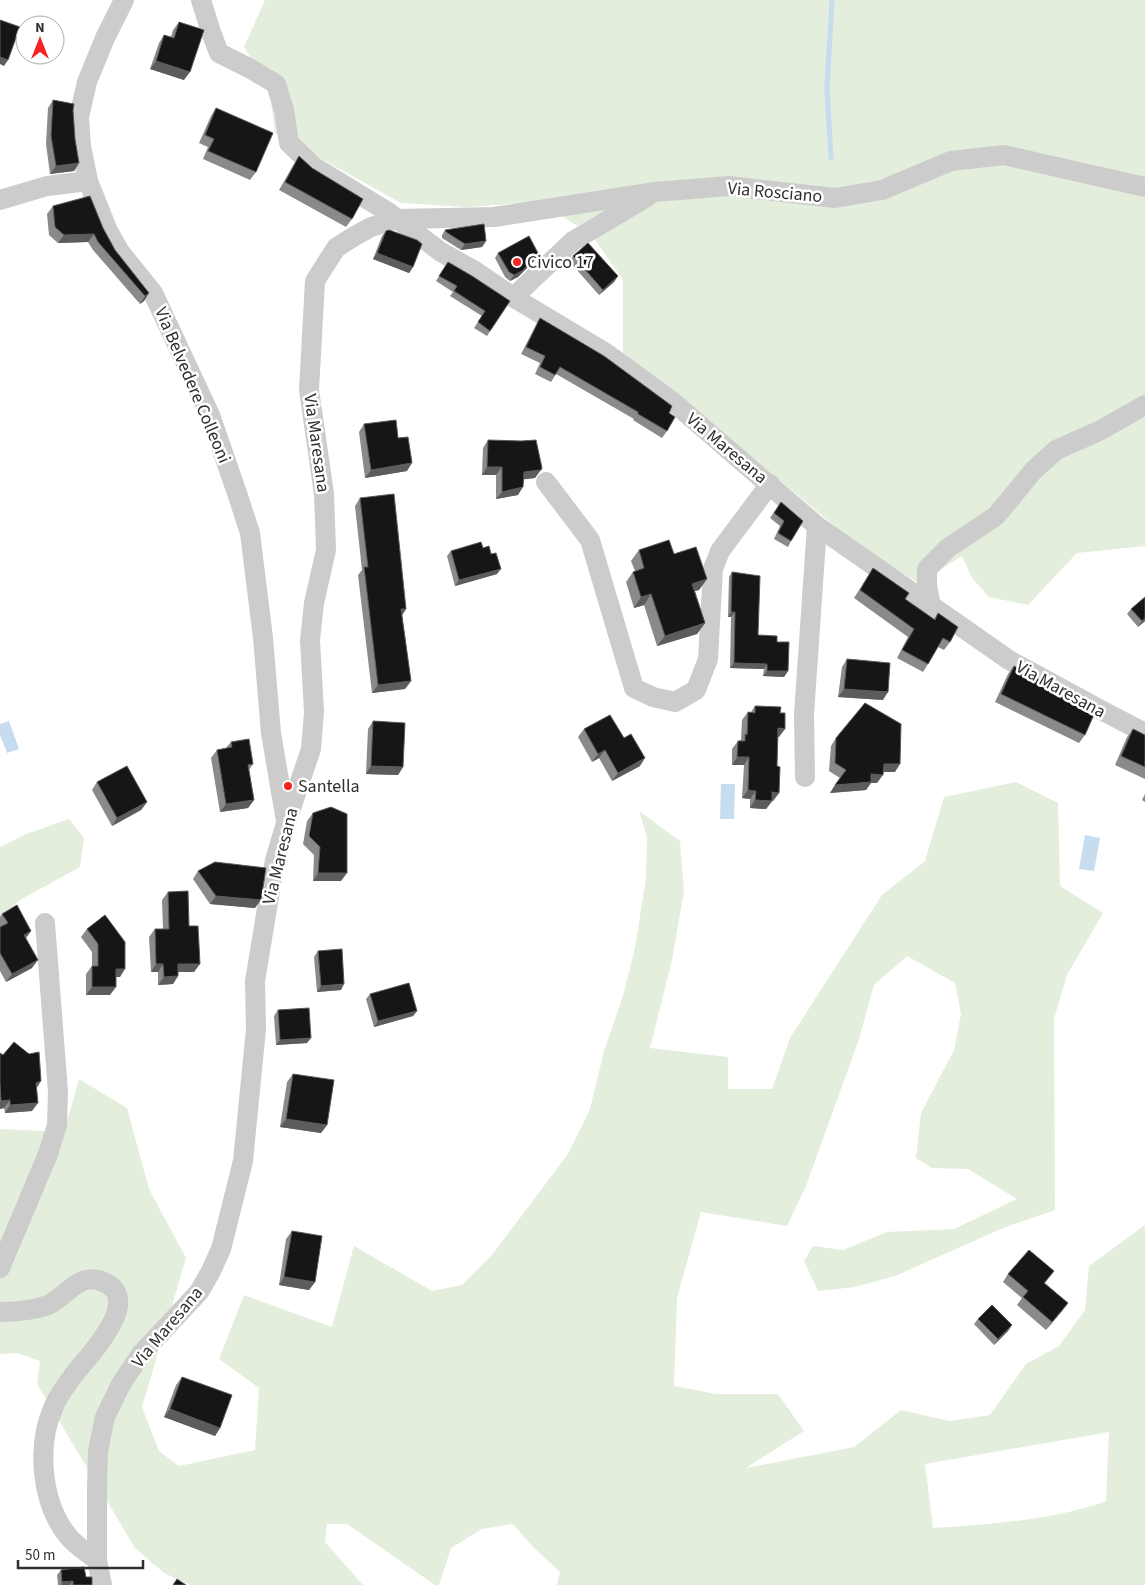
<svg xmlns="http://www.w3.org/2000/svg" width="1145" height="1585" font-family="'Source Sans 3',sans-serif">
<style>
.green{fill:#e4eedc;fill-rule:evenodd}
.water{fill:#c7dcef}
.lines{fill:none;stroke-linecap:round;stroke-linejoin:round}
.stream{stroke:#c7dcef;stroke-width:5}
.street{stroke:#ccc;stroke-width:20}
.wall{fill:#8a8a8a}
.shaded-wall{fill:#5c5c5c}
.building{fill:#161616;stroke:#5c5c5c}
.poi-dot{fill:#f52423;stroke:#fff;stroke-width:2}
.labels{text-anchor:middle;stroke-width:5;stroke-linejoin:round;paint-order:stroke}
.street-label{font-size:18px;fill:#2f2f2f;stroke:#fff}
.poi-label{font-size:18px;fill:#2f2f2f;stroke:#fff;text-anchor:start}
</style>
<rect width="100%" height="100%" fill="#fff"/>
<g class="green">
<polygon points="265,0 1145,0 1145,546 1077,553 1028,605 989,597 972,578 962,556 919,583 865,551 760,464 623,360 623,280 591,234 538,202 467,207 401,203 275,133 269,86 244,47"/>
<path d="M1016,782L1058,803L1060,886L1103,913L1067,975L1054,1019L1055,1210L1003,1228L895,1276L855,1287L818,1291L804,1261L813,1246L843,1250L887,1232L954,1229L1017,1199L968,1169L932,1168L916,1158L921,1113L954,1050L961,1014L955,983L907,956L874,985L859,1039L806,1186L787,1226L701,1212L677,1298L674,1386L716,1394H778L804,1431L746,1468L854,1447L901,1410L949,1421L990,1415L1026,1364L1059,1346L1085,1310L1089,1266L1145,1225V1585H557L560,1572L532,1546L513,1524L482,1529L451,1548L439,1585H435L347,1524H327L325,1542L363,1585H190L164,1573L135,1548L37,1384L40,1361L17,1353L0,1354V1129L64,1132L79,1079L127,1108L149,1189L186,1258L142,1407L159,1451L179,1466L255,1450L259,1388L219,1359L244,1295L332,1327L354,1246L432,1291L462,1285L492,1255L568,1154L590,1109L604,1051L623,996L635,948L646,878L647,837L639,811L680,841L684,891L672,960L650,1048L728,1057V1089H772L790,1038L882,895L925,861L944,797ZM1109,1432L1106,1501C1051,1521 991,1524 933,1528L925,1464Z"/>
<polygon points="69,819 84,838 80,867 20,900 0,919 0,847 26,834"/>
</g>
<g class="water">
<polygon points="9,721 19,749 7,753 0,735 0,724"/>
<polygon points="721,784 735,784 734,819 720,819"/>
<polygon points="1085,835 1100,838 1094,871 1079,869"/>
</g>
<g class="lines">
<polyline class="stream" points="831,158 827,88 832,0"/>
<g class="street">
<polyline points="124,0 105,38 87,82 79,117 81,146 88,181 108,231 120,252 153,293 210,415 238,496 250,533 263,638 271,733 286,821"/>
<polyline points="201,0 211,32 219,53 249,68 276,84 284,110 289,143 313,166 388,212 441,252 475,271 516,299 606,353 673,402 817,526 1009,660 1101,710 1145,733"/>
<polyline points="0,200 47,186 88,181"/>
<polyline points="516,299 521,290 573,241 647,197"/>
<polyline points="546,482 590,540 634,688 653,697 675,702 696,690 708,659 713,569 720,551 770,484"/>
<polyline points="931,607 927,585 927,569 948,548 996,516 1033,471 1056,450 1099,431 1145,405"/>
<polyline points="805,777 804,714 817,526"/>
<polyline points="0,1268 48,1154 57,1125 58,1092 45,923"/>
<path d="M0,1312C15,1312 30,1311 45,1306C63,1301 76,1274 98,1280C150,1295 87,1357 72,1377C66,1386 58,1396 54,1406C36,1445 41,1503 68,1536C76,1546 88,1553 97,1560"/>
<polyline points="102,1585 97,1560 97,1488 98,1451 105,1417 121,1384 141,1354 199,1292 211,1271 221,1249 243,1161 256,1029 255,981 275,860 286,823 311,749 314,712 310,640 314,603 326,550 324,494 309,390 315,281 336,248 353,237 371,227 397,219 494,217 655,192 729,186 835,198 882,190 951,161 1004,155 1145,187"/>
</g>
</g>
<g class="wall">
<polygon points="179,22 184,80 150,69 159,43 164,35 171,37 173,30"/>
<polygon points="53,100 73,110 75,139 79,163 74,171 50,174 46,144 48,108"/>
<polygon points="216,108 256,172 250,180 203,159 208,147 199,143 211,116"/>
<polygon points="299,156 352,219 346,227 279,190 294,164"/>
<polygon points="53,206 103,228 115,250 149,293 144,301 140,304 93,250 88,242 58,243 49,235 47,214"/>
<polygon points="445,230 486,241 482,247 461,250 442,238 442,235"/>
<polygon points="386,231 413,267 409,273 373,259 382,236"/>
<polygon points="498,253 535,260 518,277 510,281 505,277 495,258"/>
<polygon points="573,256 618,276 614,282 599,295 569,261"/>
<polygon points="448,262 510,301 487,336 474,328 482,316 450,296 453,292 436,281"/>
<polygon points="540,318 669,413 667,431 662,438 633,420 634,419 556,374 551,382 535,374 540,363 521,354 536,325"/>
<polygon points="364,424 398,438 407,471 365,478 359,432"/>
<polygon points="488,440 535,478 524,479 518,495 496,499 496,475 482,475 483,448"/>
<polygon points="360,498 406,609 402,615 411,681 405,689 372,693 358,575 362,570 355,506"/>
<polygon points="781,502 791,541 788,547 774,539 780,526 770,518"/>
<polygon points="483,548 497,574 455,586 447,556 451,551"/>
<polygon points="639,550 674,554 707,579 699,590 695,591 705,623 697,634 657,646 644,605 634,608 626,582 633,572 635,571 631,561"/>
<polygon points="873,568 905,599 934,619 938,613 950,642 944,650 938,647 928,664 923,672 897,658 908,637 854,598"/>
<polygon points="732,572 758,635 777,642 788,671 784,677 763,676 764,669 730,668 731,617 728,617 729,577"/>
<polygon points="1131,609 1145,621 1138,627 1127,614"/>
<polygon points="847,659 883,700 838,697 842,667"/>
<polygon points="1014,666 1085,735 1079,743 995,702 1008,674"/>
<polygon points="755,706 779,737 778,737 777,766 779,793 766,809 750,808 750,799 742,798 744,765 732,765 732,749 738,741 741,740 742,720 748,712 751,712"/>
<polygon points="373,721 403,767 398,775 366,774 368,729"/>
<polygon points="584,729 640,766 612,781 599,758 592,762 578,737"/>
<polygon points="1133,729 1145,735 1145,779 1115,765 1127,737"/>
<polygon points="836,738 895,772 883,772 877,783 871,783 866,790 830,793 840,778 829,771 831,746"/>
<polygon points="231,742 253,764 249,770 254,800 248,808 220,812 211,758 217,750 226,748"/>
<polygon points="97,782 147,802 141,810 112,826 92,790"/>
<polygon points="1145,794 1145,802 1142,800"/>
<polygon points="313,813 341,881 313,881 314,855 303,844 307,821"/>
<polygon points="198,871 255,908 210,904 193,879"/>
<polygon points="168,892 189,926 194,972 178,972 178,976 173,984 158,985 158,972 151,972 149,937 155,929 163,929 162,900"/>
<polygon points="2,914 31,931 26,938 32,968 6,982 0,971 0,917"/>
<polygon points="105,915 120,977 116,977 110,995 86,995 86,974 92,966 92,952 81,937 87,929"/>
<polygon points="318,951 341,990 317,992 314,957"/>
<polygon points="370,994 417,1011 413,1016 374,1027 366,999"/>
<polygon points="278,1010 307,1043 276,1045 274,1016"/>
<polygon points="0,1053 37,1088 32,1111 5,1113 4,1108 0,1109"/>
<polygon points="293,1074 327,1125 321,1133 280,1127 287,1082"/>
<polygon points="292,1231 315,1282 309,1290 279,1285 286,1239"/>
<polygon points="1054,1271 1045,1283 1068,1303 1062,1311 1046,1330 1017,1305 1022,1298 1003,1282 1008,1274"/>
<polygon points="978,1319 1012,1325 1008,1331 994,1345 974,1324"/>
<polygon points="182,1377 220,1428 215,1436 164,1417 176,1385"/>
<polygon points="61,1570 92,1585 58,1585 57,1575"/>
</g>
<g class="shaded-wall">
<polygon points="0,57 8,60 4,66 0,64"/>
<polygon points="156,61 190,72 184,80 150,69"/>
<polygon points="79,163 74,171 50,174 56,166"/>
<polygon points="94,234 88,242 58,243 64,235"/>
<polygon points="486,241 482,247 461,250 465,244"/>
<polygon points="377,253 413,267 409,273 373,259"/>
<polygon points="539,255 535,260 518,277 510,281 514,275"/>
<polygon points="618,276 614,282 599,295 603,290"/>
<polygon points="149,293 144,301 140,304 145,296"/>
<polygon points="412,463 407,471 365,478 371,470"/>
<polygon points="487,467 502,467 496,475 482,475"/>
<polygon points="541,470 535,478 519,480 524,472"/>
<polygon points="523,487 518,495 496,499 502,492"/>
<polygon points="501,569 497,574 455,586 459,580"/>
<polygon points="707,579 699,590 685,594 692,584"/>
<polygon points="651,594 644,605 634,608 641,597"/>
<polygon points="401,609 406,609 401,617"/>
<polygon points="731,612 735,612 731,617 728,617"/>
<polygon points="1145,618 1145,621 1138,627 1142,621"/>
<polygon points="705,623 697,634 657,646 665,636"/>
<polygon points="734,663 767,664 764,669 730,668"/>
<polygon points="767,671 788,671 784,677 763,676"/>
<polygon points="411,681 405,689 372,693 378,685"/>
<polygon points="844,689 888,692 883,700 838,697"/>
<polygon points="778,728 785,729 779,737 773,736"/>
<polygon points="605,750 599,758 592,762 598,754"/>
<polygon points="737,757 749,757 744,765 732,765"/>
<polygon points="645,758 640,766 612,781 618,773"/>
<polygon points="884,764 900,764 895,772 878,772"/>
<polygon points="371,766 403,767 398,775 366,774"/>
<polygon points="871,774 883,775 877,783 871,783 866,790 830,793 835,785"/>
<polygon points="748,790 756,791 750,799 742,798"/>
<polygon points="772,792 779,793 773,801 767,800"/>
<polygon points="254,800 248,808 220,812 226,804"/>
<polygon points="755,800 772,801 766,809 750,808"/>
<polygon points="147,802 141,810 112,826 117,818"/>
<polygon points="318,873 347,873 341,881 313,881"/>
<polygon points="216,896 261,900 255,908 210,904"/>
<polygon points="31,931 25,939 24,935"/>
<polygon points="38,960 32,968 6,982 12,974"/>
<polygon points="156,964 163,964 158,972 151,972"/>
<polygon points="178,964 200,964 194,972 172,972"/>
<polygon points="116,969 125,969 120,977 111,977"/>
<polygon points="178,976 173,984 158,985 164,977"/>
<polygon points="344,984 341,990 317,992 321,986"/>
<polygon points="92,987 116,987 110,995 86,995"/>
<polygon points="417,1011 413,1016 374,1027 378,1021"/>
<polygon points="311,1038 307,1043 276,1045 280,1040"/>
<polygon points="41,1081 36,1089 36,1083"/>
<polygon points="10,1100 4,1108 0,1109 0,1102 1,1101"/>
<polygon points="38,1103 32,1111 5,1113 10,1105"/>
<polygon points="286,1119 327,1125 321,1133 280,1127"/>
<polygon points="284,1277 315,1282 309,1290 279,1285"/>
<polygon points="1068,1303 1062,1311 1046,1330 1052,1322"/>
<polygon points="1012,1325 1008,1331 994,1345 998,1339"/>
<polygon points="170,1409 220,1428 215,1436 164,1417"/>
<polygon points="73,1581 70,1585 61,1585 62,1582"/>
</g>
<g class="building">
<polygon points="0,20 20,27 8,60 0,57"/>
<polygon points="179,22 204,30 190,72 156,61 164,35 174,38"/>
<polygon points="53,100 74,104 73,110 75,139 79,163 56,166 51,136"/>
<polygon points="216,108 273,133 256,172 208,151 214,139 205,135"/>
<polygon points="299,156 312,168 363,199 352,219 285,182"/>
<polygon points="90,196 103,228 115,250 149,293 145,296 98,242 94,234 64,235 55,227 53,206"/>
<polygon points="484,224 486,241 465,244 446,232 445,230"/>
<polygon points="389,230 417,240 422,244 413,267 377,253 386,231"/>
<polygon points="529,236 539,255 522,271 514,275 509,272 498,253"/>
<polygon points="588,243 618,276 603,290 573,256"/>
<polygon points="448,262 472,276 510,301 490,331 478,322 485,311 454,291 457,286 439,276"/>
<polygon points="540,318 604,356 672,406 669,413 675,417 667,431 638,414 638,412 560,367 555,375 540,367 545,356 526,347"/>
<polygon points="396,420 398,438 408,437 412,463 371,470 364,424"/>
<polygon points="488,440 521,441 536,440 542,468 541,470 524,472 523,487 502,492 502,467 487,467"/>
<polygon points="394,494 406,609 401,609 411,681 378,685 364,567 368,567 360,498"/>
<polygon points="781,502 803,521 791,541 778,533 784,521 774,513"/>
<polygon points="669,540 674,554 696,547 707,579 692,584 705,623 665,636 651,594 641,597 633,572 644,568 639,550"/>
<polygon points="481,542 483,548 489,546 491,554 496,553 501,569 459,580 451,551"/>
<polygon points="873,568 909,593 905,599 935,620 938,613 958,627 950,642 943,638 928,664 902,650 914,629 860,590"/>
<polygon points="732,572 760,576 758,635 777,636 777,642 789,642 788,671 767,671 767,664 734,663 735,612 731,612"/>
<polygon points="1145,597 1145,618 1142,621 1131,609"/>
<polygon points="847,659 890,663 888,692 844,689"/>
<polygon points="1014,666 1096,710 1085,735 1001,694"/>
<polygon points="865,703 901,724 900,764 884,764 883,775 871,774 871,782 835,785 846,770 835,763 836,738"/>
<polygon points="755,706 781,707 780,713 785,713 785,729 778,728 777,766 780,767 779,793 772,792 772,801 755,800 756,791 748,790 749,757 737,757 738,741 745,741 745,734 747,735 748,712 755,713"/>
<polygon points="610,715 624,738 631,734 645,758 618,773 605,750 598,754 584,729"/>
<polygon points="373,721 405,723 403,767 371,766"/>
<polygon points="1133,729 1145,735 1145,767 1121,756"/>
<polygon points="249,739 253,764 248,765 254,800 226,804 217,750 232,747 231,742"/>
<polygon points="127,766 147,802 117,818 97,782"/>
<polygon points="331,807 347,814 347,873 318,873 320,847 309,836 313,813"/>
<polygon points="215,862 266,868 261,900 216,896 198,871"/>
<polygon points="188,891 189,926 198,926 200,964 178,964 178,976 164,977 163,964 156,964 155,929 169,929 168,892"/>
<polygon points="17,905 31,931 24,935 38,960 12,974 0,953 0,927 8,923 2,914"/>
<polygon points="105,915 125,942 125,969 116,969 116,987 92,987 92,966 98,966 98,944 87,929"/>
<polygon points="342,949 344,984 321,986 318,951"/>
<polygon points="409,983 417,1011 378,1021 370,994"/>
<polygon points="309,1008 311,1038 280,1040 278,1010"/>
<polygon points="14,1042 29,1054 39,1052 41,1081 36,1083 38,1103 10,1105 10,1100 1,1101 0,1083 0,1053 3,1055"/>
<polygon points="293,1074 334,1080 327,1125 286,1119"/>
<polygon points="292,1231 322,1236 315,1282 284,1277"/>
<polygon points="1029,1250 1054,1271 1044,1283 1068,1303 1052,1322 1023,1297 1028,1291 1008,1274"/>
<polygon points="992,1305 1012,1325 998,1339 978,1319"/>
<polygon points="182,1377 232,1395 220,1428 170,1409"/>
<polygon points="84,1567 86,1577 92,1577 92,1585 73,1585 73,1581 62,1582 61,1570"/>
<polygon points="177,1579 186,1585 173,1585"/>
</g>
<g class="poi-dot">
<circle cx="517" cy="262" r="5"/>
<circle cx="288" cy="786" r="5"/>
</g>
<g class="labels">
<g class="street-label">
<text transform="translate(775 192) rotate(5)" y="6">Via Rosciano</text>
<text transform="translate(193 385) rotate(67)" y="6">Via Belvedere Colleoni</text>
<text transform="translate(317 443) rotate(82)" y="6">Via Maresana</text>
<text transform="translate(727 448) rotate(40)" y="6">Via Maresana</text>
<text transform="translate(1061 689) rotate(29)" y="6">Via Maresana</text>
<text transform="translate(280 856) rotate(-76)" y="6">Via Maresana</text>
<text transform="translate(167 1327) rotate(-50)" y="6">Via Maresana</text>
</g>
<g class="poi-label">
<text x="527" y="268">Civico 17</text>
<text x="298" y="792">Santella</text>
</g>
</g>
<g transform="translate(40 40)"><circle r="24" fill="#ffffff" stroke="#acacac"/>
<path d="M0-4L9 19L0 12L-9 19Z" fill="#f52423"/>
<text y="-8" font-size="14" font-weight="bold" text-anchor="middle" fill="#2f2f2f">N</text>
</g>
<path d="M18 1560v8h125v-8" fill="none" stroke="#2f2f2f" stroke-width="2.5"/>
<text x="25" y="1560" font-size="15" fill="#2f2f2f" stroke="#ffffff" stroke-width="4" paint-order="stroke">50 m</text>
</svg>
